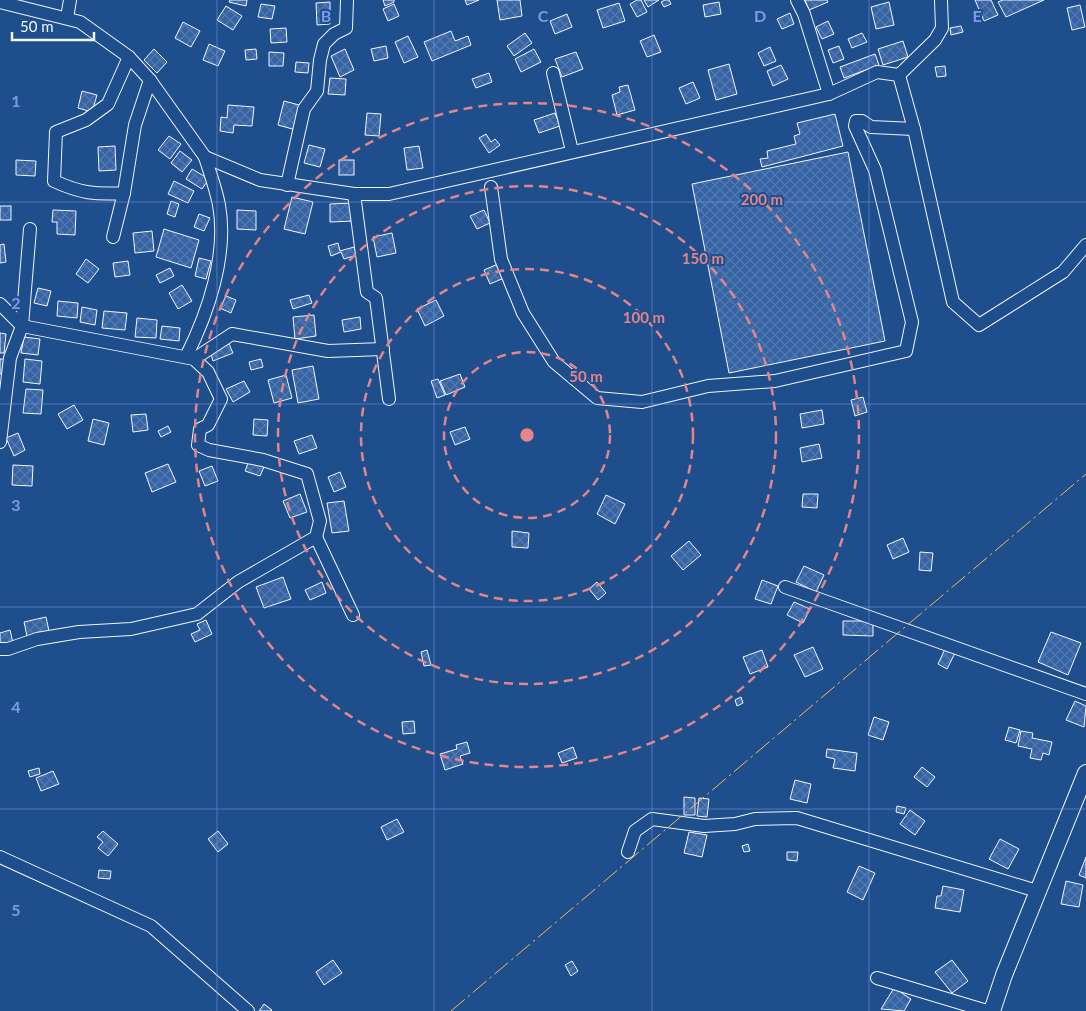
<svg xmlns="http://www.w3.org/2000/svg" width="1086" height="1011" font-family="Lato,sans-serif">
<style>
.building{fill:url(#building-cross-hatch);stroke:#f2f6ff}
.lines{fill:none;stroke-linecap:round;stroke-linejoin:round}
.minor-casing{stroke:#f2f6ff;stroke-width:14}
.major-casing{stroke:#f2f6ff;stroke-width:18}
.minor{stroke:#1f4e8c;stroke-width:12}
.major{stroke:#1f4e8c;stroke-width:16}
.power{stroke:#ffb74d;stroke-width:1;stroke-dasharray:18 4 2.5 4;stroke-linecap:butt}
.grid{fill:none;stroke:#7d9aea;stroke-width:1;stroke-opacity:0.55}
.ring{fill:none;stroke:#e38589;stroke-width:2.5;stroke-dasharray:9 6}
.grid-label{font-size:16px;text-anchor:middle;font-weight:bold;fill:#7d9aea;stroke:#1f4e8c;stroke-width:4;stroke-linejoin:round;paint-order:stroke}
.centre{fill:#e38589;stroke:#1f4e8c;stroke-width:2.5}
.ring-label{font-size:15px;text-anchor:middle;font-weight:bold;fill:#e38589;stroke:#1f4e8c;stroke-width:4;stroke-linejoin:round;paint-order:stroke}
</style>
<defs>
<pattern id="building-cross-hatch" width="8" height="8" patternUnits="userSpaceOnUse" patternTransform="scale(1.25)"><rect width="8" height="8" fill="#3563a3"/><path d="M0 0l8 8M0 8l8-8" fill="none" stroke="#537ab1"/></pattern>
</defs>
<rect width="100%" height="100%" fill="#1f4e8c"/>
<g class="building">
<polygon points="230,0 247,0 246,6 229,2"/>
<polygon points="383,0 394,0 394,2 385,6"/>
<polygon points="465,0 479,0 467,5"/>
<polygon points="497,0 520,0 522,16 500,20"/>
<polygon points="637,0 641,0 647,12 637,17 630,4"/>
<polygon points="644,0 659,0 648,7"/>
<polygon points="665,0 669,0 671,4 664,7 661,2"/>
<polygon points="805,0 827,0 828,2 809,10"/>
<polygon points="975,0 991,0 998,15 984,21"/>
<polygon points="1003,0 1044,0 1006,17 998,2"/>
<polygon points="330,2 330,24 317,25 316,3"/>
<polygon points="719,2 721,14 705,17 703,5"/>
<polygon points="889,2 894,25 876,29 871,7"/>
<polygon points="619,3 625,21 603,28 597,10"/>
<polygon points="261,4 275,6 272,19 258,17"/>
<polygon points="394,4 399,16 388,21 383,9"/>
<polygon points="1080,5 1085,27 1072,30 1067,8"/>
<polygon points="226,6 242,16 233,30 217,20"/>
<polygon points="790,13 794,24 782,29 777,19"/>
<polygon points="567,14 572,27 555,34 550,21"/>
<polygon points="828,21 834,34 822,39 816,27"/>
<polygon points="183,22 200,31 191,47 175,38"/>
<polygon points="961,26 963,32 951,35 950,28"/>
<polygon points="286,28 287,42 271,43 270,29"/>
<polygon points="451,31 455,41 468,36 471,45 432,61 424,42"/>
<polygon points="525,33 532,43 514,56 507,46"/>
<polygon points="862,33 867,42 852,48 848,39"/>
<polygon points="654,35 661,52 647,57 640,41"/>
<polygon points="408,36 418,57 404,63 395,42"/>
<polygon points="903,41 908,57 883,65 878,49"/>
<polygon points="209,44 225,51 218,66 203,60"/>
<polygon points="386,46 388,58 374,61 371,49"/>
<polygon points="839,46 844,59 833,63 828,50"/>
<polygon points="770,47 776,61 764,66 758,53"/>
<polygon points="154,49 167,62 157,73 144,60"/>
<polygon points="256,49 257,59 246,60 245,50"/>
<polygon points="345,49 354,70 340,77 331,56"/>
<polygon points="534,49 541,62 521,72 515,59"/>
<polygon points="269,52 284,53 283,66 269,66"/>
<polygon points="576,52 583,69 562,77 555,59"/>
<polygon points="875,54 879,65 844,78 840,67"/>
<polygon points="296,62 309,63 308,73 295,72"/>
<polygon points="729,64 737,94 716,100 708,70"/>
<polygon points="781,65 788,79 773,86 767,71"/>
<polygon points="945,66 946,76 937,77 935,67"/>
<polygon points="489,73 492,82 476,88 472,79"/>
<polygon points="330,78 346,79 345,95 328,94"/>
<polygon points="693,82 700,98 686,104 679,88"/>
<polygon points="628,85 635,110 617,115 612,95 620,92 619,87"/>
<polygon points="82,91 97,95 92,112 78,108"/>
<polygon points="284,101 303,106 296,130 278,125"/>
<polygon points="228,105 254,107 252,126 234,125 233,133 220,131 221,117 227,118"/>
<polygon points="367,113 381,114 379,136 365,135"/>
<polygon points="555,113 560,126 539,133 534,120"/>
<polygon points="835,114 843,146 762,167 760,159 768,158 767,151 796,144 794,136 800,134 797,123"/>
<polygon points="486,134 491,142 495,139 500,145 489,153 479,138"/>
<polygon points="169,136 181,144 170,159 158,150"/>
<polygon points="309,145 325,149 320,167 304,163"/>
<polygon points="115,146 116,170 99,171 98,147"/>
<polygon points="419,146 423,168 407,170 404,148"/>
<polygon points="180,151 192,160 182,172 171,163"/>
<polygon points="848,152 885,341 729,373 692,184"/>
<polygon points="16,160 36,161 35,176 16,175"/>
<rect x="339" y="160" width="15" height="15"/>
<polygon points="192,169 209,179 202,189 186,179"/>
<polygon points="174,181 194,191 188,203 168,194"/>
<polygon points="292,197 313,202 305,234 284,229"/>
<polygon points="171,201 179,204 175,217 167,214"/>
<polygon points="353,203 354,221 330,222 330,204"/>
<rect x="0" y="206" width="11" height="14"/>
<polygon points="53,210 76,211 75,235 57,234 57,222 52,222"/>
<polygon points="237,210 256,211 256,230 237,229"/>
<polygon points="484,210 490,223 477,229 470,216"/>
<polygon points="199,214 210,218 204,231 194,227"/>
<polygon points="164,229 199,240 191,268 156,257"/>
<polygon points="152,231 154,251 135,253 133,233"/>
<polygon points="392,233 396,253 377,257 373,237"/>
<polygon points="338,243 340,251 354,247 357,255 344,259 341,252 331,256 328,246"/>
<polygon points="4,244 6,262 0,263 0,245"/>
<polygon points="199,258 211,261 206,279 195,276"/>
<polygon points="86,259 99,269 88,283 76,274"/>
<polygon points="128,261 130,275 115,277 113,263"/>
<polygon points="498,264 504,278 490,284 484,270"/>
<polygon points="170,268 174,276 160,283 156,275"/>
<polygon points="182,285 192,301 178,309 169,293"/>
<polygon points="38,288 51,291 47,306 34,303"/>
<polygon points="309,295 312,303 293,309 290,300"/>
<polygon points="226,296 236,300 231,313 220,308"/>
<polygon points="436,300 444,316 425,326 417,309"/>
<polygon points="58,301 78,303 77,318 57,316"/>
<polygon points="82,307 97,310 95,325 80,322"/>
<polygon points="104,311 127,313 125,330 102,328"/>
<polygon points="314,315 316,336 295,339 293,317"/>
<polygon points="360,317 361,329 344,332 342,320"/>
<polygon points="137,318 157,320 156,338 135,337"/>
<polygon points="162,326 180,328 179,341 160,339"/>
<polygon points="0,333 6,334 4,353 0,353"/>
<polygon points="24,337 40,339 38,355 21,353"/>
<polygon points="229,344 233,353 213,361 210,351"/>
<polygon points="0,359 4,359 3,374 0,374"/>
<polygon points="25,359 42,361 40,384 23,382"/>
<polygon points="261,359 263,367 251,370 249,362"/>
<polygon points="313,366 319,399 298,403 292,370"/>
<polygon points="460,374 465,387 446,395 440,381"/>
<polygon points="286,375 292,398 274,403 268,380"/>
<polygon points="438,379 445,395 437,398 431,381"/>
<polygon points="244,381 250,392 233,402 226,389"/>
<polygon points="26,389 43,390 41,414 23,413"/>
<polygon points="863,397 867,412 855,416 851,400"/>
<polygon points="74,405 83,420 67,429 58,414"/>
<polygon points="822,410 824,424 802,428 800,414"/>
<polygon points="146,414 148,430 133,432 131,415"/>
<polygon points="93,419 109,423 104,445 88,441"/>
<polygon points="254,419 268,420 267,436 253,435"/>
<polygon points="168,426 171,432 161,437 158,431"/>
<polygon points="465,427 470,439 455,445 450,432"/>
<polygon points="18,433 25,450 14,456 6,438"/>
<polygon points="312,435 317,448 299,454 294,441"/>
<polygon points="819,444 822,458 802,462 800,448"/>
<polygon points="249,461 264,467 260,476 245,471"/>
<polygon points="168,464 176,482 152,492 145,473"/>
<polygon points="13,465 33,466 32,486 12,485"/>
<polygon points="212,466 218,481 205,486 199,471"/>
<polygon points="340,472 346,487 334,492 328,477"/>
<polygon points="300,494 307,512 290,518 283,501"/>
<polygon points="803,494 818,494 817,508 802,507"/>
<polygon points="606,495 625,504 615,524 597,514"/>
<polygon points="344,501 349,531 332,533 327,503"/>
<polygon points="512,531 529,533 528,548 512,547"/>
<polygon points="903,538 909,552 893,559 887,545"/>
<polygon points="689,541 701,555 683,570 671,556"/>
<polygon points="920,552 933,553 931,571 919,570"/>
<polygon points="804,566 824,575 816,592 796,582"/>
<polygon points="283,577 291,599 264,608 256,587"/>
<polygon points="762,580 778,586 771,604 755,599"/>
<polygon points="322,582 326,593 310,600 305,590"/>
<polygon points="597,582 606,593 598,600 589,589"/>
<polygon points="794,602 810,609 803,623 787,615"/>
<polygon points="46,617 49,631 27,636 24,622"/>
<polygon points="206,620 212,634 195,642 191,634 200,630 197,624"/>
<polygon points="843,621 873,621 873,636 843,635"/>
<polygon points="10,630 13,643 0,646 0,633"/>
<polygon points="1051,632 1081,643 1068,675 1038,662"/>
<polygon points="813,647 823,669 805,677 794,655"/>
<polygon points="945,649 955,653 947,669 938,664"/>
<polygon points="427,650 431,665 424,666 421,652"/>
<polygon points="762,650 768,667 750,674 743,657"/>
<polygon points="741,697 743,703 737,706 735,700"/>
<polygon points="1075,701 1086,706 1084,727 1066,720"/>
<polygon points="874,717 889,722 883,740 868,735"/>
<polygon points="414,721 415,733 403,734 402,722"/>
<polygon points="1009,727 1020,730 1016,743 1005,740"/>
<polygon points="1021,731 1033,733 1032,738 1052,742 1049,755 1043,753 1041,760 1030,758 1032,749 1018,746"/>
<polygon points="467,742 470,753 460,756 463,764 445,770 440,754 457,749 456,745"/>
<polygon points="573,747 577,758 562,763 558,753"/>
<polygon points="827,749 857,753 855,771 833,768 835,759 826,757"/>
<polygon points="922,767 935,777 927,787 914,777"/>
<polygon points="39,768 40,774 30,777 28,771"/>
<polygon points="53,771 59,784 41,791 36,778"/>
<polygon points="795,780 811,784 807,803 790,799"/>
<polygon points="684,797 695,798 695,815 684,815"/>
<polygon points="699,798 709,799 707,817 697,816"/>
<polygon points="897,806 906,808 904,814 896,812"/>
<polygon points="910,810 925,821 915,835 900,824"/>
<polygon points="397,819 404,832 387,840 381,827"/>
<polygon points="103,831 118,844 108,856 98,848 103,842 97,837"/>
<polygon points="218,831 228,844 218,852 208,839"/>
<polygon points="689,832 707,835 702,857 684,853"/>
<polygon points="1000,839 1019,849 1008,869 989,859"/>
<polygon points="748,844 750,851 744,852 742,846"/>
<polygon points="787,852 798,852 797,861 787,860"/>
<polygon points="1086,857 1086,878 1079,875"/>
<polygon points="859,866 875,873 863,900 847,892"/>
<polygon points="99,870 111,871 110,879 98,878"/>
<polygon points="1066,881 1083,885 1079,907 1061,904"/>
<polygon points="943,886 964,890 960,912 935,908 937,896 941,896"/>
<polygon points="333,960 342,973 324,985 316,972"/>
<polygon points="952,960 968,981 952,993 935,972"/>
<polygon points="572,961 578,971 571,976 565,965"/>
<polygon points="894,988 911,999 904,1011 881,1009"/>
<polygon points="264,1004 272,1010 271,1011 259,1011"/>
</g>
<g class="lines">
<g class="minor-casing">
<g id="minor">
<polyline points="797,0 804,14 829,94"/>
<polyline points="0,2 80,22 129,57 150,80 205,157 260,180 354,194 389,194 829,94 877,72 899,75 914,129 953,302 979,325 1063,272 1086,245"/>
<polyline points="67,18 70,0"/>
<path d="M129,57L108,104L86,120L56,132L54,181C80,193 96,195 124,193L135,125L150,80"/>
<polyline points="553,73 572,151"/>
<polyline points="899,75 935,40 942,28 941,0"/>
<polyline points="287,185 304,109 317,91 320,60 324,44 334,34 346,28 347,0"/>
<polyline points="491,187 501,259 523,313 554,362 597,398 642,402 708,386 775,381 906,351 912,322 875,170 855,126 856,121 862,121 871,127 914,129"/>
<polyline points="354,194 367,292 376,298 389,399"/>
<polyline points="113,237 124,193"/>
<polyline points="0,304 22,326"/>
<polyline points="22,326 30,229"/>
<path d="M186,357C208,313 228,255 219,205C216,189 210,173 205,157"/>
<polyline points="194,359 232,334 328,351 383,349"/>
<polyline points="0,442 10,358 22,326 194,359 208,372 221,399 208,425 200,429 198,445 209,450 263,460 307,474 320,521 316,537 238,582 197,614 131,629 79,632 37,639 8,649 0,649"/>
<polyline points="316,537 353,615"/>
<polyline points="785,587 1086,694"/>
<polyline points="628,852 635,831 652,819 704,826 735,824 755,819 797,818 1037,891"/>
<polyline points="0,857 151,926 248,1011"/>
<polyline points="877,978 987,1011"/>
</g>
</g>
<g class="major-casing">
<polyline id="major" points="992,1011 1004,975 1086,773"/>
</g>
<use href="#minor" class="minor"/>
<use href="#major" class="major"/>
<polyline class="power" points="451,1011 1086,474"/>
</g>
<path class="grid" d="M217,0V1011M434,0V1011M652,0V1011M869,0V1011M0,202H1086M0,404H1086M0,607H1086M0,809H1086"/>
<g class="ring">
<circle cx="527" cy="435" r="83"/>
<circle cx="527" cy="435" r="166"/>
<circle cx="527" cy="435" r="249"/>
<circle cx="527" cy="435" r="332"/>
</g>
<g class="grid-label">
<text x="326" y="22">B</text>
<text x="543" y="22">C</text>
<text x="760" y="22">D</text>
<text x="977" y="22">E</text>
<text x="16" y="107">1</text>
<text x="16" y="309">2</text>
<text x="16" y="511">3</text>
<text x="16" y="713">4</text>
<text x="16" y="916">5</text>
</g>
<circle cx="527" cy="435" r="8" class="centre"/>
<g class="ring-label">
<text x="762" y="205">200 m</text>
<text x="703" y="264">150 m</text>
<text x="644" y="323">100 m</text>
<text x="586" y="382">50 m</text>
</g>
<path d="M12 32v8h82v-8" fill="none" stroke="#f2f6ff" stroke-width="2.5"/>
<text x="20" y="32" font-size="15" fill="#f2f6ff" stroke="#1f4e8c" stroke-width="4" paint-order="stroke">50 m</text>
</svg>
